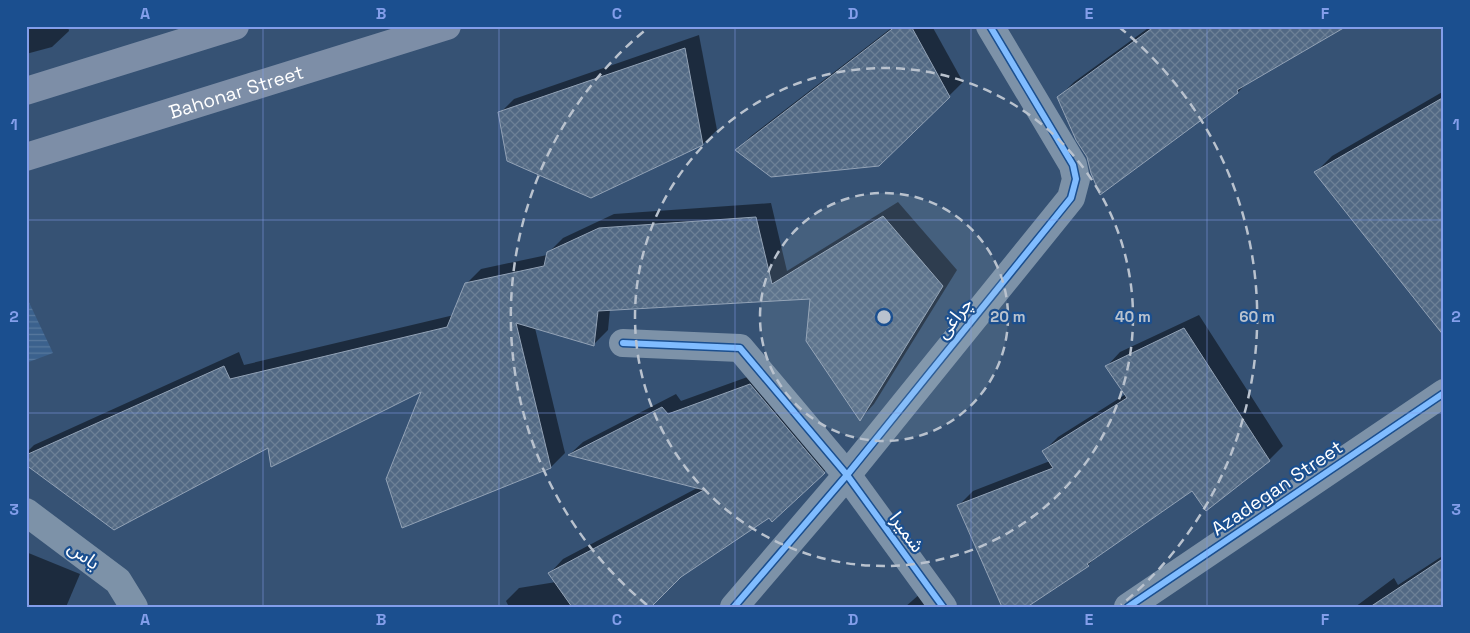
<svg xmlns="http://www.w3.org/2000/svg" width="1470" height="633" font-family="'Space Grotesk','Noto Sans Arabic',sans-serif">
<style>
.water{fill:url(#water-rules)}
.shadow{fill:#0007}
.building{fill:url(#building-cross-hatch);stroke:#92a2b6}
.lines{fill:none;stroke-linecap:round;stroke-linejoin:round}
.street{stroke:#7d92a8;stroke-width:28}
.primary{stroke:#7d8ea7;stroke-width:28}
.cycleway-casing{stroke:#1b4f8f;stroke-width:9}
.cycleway{stroke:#80bcff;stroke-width:6}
.grid{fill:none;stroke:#839eea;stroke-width:1;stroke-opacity:0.55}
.ring{fill:none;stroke:#b9c2ce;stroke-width:2.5;stroke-dasharray:9 6}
.labels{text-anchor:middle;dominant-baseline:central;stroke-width:4.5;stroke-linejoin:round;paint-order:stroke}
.street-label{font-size:19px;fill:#fff;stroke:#1b4f8f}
.centre{fill:#b9c2ce;stroke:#1b4f8f;stroke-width:2.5}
.ring-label{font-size:15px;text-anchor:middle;font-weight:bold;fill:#b9c2ce;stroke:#1b4f8f;stroke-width:4.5;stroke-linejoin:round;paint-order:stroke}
.neatline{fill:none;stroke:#839eea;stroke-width:2}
.grid-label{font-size:16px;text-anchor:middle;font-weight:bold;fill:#839eea}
</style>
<defs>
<pattern id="water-rules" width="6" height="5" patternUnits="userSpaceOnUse" patternTransform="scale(1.25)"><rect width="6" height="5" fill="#3b618d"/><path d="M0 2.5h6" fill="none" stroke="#58799e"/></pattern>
<pattern id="building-cross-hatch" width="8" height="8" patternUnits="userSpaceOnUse" patternTransform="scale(1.25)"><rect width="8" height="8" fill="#526984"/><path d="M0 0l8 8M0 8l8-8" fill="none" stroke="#6c8096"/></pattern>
</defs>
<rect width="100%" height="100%" fill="#365274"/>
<!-- water -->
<polygon class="water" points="26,296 53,353 26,363"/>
<!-- shadow -->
<g class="shadow">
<polygon points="26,26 68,26 69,31 52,47 26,54"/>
<polygon points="894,26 932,26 963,82 879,165 737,150 751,136"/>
<polygon points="1151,26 1344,26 1247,83 1238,92 1088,157 1059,97 1074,82"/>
<polygon points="699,35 717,130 703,144 500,113 514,99"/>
<polygon points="1444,91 1444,334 1316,172 1332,156"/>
<polygon points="898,202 957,270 874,404 860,419 812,297 610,309 608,330 593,345 535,328 565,453 551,467 424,390 269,446 26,463 26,453 34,445 239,352 244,365 454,315 466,284 481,269 547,255 548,253 563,238 614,214 771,203 787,271"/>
<polygon points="1199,315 1283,446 1269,460 1193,489 1096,557 1088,565 959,505 973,491 1050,461 1044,451 1058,437 1126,394 1107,366 1120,352"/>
<polygon points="764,371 838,459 824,472 769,517 680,576 649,607 509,607 506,601 519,588 556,582 550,573 563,559 699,487 570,454 583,442 676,394 681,401"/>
<polygon points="26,552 80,574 66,607 26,607"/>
<polygon points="1444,555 1444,607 1355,607 1394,578 1398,585"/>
<polygon points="929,586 946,607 905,607"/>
</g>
<!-- building -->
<g class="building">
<polygon points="896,26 911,26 950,97 879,166 771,177 735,150"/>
<polygon points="1155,26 1347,26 1237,90 1238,93 1100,195 1091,173 1087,157 1076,140 1057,97"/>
<polygon points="685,48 703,145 591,198 507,161 498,112"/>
<polygon points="1444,97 1444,336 1314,172"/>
<polygon points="883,216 943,286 860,421 806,341 810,299 598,311 594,346 516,323 551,468 402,528 386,479 421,392 271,467 268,448 114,530 26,465 26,455 224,366 230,379 447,327 465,283 544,266 547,252 599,228 756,217 772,284"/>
<polygon points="1184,328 1270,461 1206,511 1192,491 1087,564 1089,566 1027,607 1002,607 957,505 1053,468 1042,451 1127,398 1105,366"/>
<polygon points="750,384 825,473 772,522 769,518 681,577 651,607 572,607 548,573 704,490 568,455 662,407 668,414"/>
<polygon points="1444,558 1444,607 1370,607"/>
</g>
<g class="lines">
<!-- street -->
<g class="street">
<polyline points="623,343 740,348 847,475 943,607"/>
<polyline points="26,512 118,581 134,607"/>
<polyline points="734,607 847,475 1071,198 1076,179 1073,165 990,26"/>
<polyline points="1128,607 1444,393"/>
</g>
<!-- primary -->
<g class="primary">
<polyline points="26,91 235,26"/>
<path id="s1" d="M26 157 447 26"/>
</g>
<defs>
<g id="cycleway">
<polyline points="623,343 740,348 847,475 943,607"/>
<polyline points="734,607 847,475 1071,198 1076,179 1073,165 990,26"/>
<polyline points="1128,607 1444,393"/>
</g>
</defs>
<!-- cycleway casing -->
<use href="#cycleway" class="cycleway-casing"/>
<!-- cycleway -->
<use href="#cycleway" class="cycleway"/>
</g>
<!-- grid -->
<path class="grid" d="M263 26V607M499 26V607M735 26V607M971 26V607M1207 26V607M26 220H1444M26 413H1444"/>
<!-- distance rings -->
<circle cx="884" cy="317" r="124" fill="#b9c2ce" fill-opacity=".12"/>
<g class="ring">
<circle cx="884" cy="317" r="124"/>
<circle cx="884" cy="317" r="249"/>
<path d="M647 605A373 373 0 0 1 649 27M1119 27A373 373 0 0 1 1121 605"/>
</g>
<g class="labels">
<!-- street labels -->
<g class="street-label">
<text stroke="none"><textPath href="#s1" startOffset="220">Bahonar Street</textPath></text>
<text transform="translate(954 318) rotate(-51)">چراغی</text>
<text transform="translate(1277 488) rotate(-34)">Azadegan Street</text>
<text transform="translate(907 532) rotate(54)">شمیرا</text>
<text transform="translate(84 555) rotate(37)">یاس</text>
</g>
</g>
<circle cx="884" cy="317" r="8" class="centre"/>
<g class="ring-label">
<text x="1008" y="322">20 m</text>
<text x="1133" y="322">40 m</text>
<text x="1257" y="322">60 m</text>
</g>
<!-- border -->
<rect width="1470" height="633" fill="none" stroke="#1b4f8f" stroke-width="55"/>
<rect x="28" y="28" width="1414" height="578" class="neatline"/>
<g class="grid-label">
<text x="145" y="19">A</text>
<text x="381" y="19">B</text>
<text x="617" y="19">C</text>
<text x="853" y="19">D</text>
<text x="1089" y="19">E</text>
<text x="1325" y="19">F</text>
<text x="14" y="130">1</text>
<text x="1456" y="130">1</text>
<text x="14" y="322">2</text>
<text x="1456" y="322">2</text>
<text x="14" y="515">3</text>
<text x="1456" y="515">3</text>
<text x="145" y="625">A</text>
<text x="381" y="625">B</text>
<text x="617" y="625">C</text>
<text x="853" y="625">D</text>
<text x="1089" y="625">E</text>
<text x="1325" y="625">F</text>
</g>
</svg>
